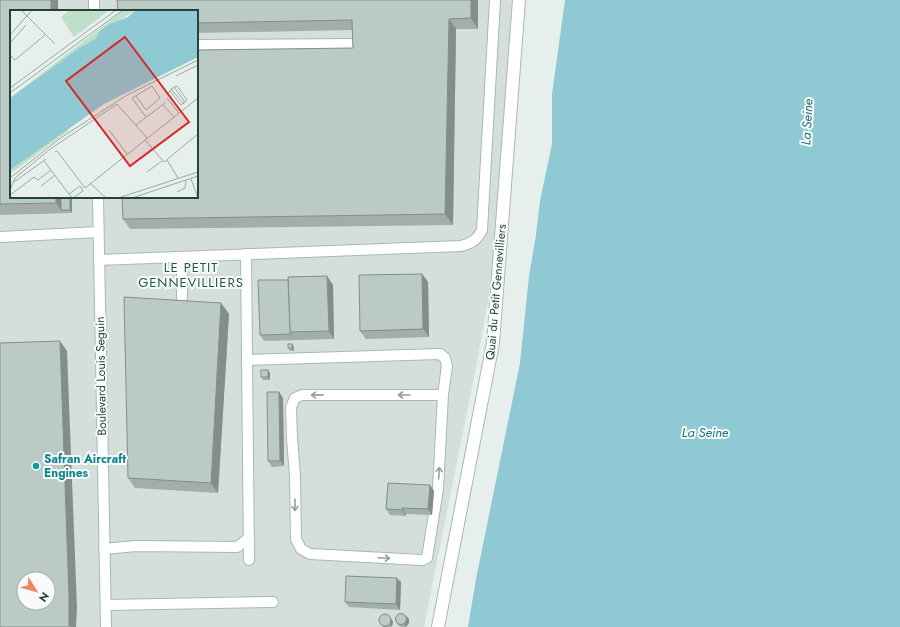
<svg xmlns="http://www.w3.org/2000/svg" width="900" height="627" font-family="Jost,sans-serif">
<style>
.built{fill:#d4dfda;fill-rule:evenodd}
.water{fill:#8ec9d4}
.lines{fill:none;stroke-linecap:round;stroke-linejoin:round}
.lane-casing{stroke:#a8b8b2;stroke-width:12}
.street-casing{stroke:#a8b8b2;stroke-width:14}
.lane{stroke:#fff;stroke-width:10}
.street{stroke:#fff;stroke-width:12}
.wall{fill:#a1aea9}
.shaded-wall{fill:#838d89}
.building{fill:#bbcac4;stroke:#838d89;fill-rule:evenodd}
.oneway{stroke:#92a09c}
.culture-dot{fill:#0f9aa8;stroke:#f7fbf9;stroke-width:1.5}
.labels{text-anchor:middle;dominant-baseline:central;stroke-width:4;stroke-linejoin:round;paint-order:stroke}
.street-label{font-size:12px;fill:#24423a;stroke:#f7fbf9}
.culture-label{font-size:12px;font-weight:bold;fill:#0d838f;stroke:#f7fbf9;text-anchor:start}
.water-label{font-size:13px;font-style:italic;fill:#1c6f80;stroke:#f7fbf9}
.neighbourhood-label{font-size:13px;letter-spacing:1px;fill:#1f5548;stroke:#f7fbf9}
.inset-road{fill:none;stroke:#98aaa4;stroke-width:1}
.view{fill:#d62828;fill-opacity:0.15;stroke:#d62828;stroke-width:2}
.inset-edge{fill:none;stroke:#24423a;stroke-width:2}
</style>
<rect width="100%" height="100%" fill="#e6efeb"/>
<!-- built -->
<path class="built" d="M0 0H512L496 256 477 362 424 627H0ZM11 11H197V197H11ZM24 579H48V603H24Z"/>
<!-- water -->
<polygon class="water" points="565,0 900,0 900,627 468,627 476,579 520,363 529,276 536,235 540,201 552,144 552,94"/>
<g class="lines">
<defs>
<g id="lane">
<polyline points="94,0 94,11"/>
<polyline points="197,45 353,44"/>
<polyline points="98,197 106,627"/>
<polyline points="0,237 98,232"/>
<polyline points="246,254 249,560"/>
<path d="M99 260 461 246C472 243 477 240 482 230L495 0"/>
<polyline points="182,297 182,257"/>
<polyline points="247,360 440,354 445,358 447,366 443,395 438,489 427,558 422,560 310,554 301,549 296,539 295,476 292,438 291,407 295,398 302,395 443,395"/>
<polyline points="104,549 136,546 237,547 249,538"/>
<polyline points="106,605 273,602"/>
</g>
<polyline id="street" points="438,627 493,343 519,0"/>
</defs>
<!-- lane casing -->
<use href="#lane" class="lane-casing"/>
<!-- street casing -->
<use href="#street" class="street-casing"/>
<!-- lane -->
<use href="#lane" class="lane"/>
<!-- street -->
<use href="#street" class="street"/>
</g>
<!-- wall -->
<g class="wall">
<polygon points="0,0 11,197 71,197 72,199 72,213 0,215"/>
<polygon points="117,0 478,0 478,29 456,29 453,225 130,229 123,219 353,48 352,30 197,33 197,11"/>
<polygon points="422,274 428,282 429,337 366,339 360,331"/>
<polygon points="327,276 333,285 334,339 264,341 260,335 288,280"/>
<polygon points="221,303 229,314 218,493 135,488 128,478"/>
<polygon points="294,347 294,351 290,351 288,348"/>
<polygon points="270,373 270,380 263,380 261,377"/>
<polygon points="279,392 283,398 284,466 272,467 268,461"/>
<polygon points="430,485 434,491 432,515 406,514 406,516 390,515 386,509"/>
<polygon points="348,576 401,581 400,610 349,607 345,602"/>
<polygon points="406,616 409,619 409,623 406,627 401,627 398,625 396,622"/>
<polygon points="391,618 393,622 391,627 383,627 378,620"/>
</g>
<!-- shaded-wall -->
<g class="shaded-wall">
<rect x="51" y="0" width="7" height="11"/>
<polygon points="471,0 478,0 478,29 471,18"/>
<polygon points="449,19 456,29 453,225 445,214"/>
<polygon points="56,197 63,197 61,210 56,203"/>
<polygon points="70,197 72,199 72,213 70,210"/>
<polygon points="422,274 428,282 429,337 423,329"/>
<polygon points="327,276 333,285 334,339 329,331"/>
<polygon points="221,303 229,314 218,493 211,483"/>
<polygon points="60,341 67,351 77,608 76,627 70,627 69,626"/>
<polygon points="292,344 294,347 294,351 292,348"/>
<polygon points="268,370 270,373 270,380 268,377"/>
<polygon points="279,392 283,398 284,466 280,461"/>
<polygon points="430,485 434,491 432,515 428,509"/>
<polygon points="402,508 406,514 406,516 402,510"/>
<polygon points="397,578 401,583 400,610 396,604"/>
<polygon points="389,615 393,622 392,627 390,624"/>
<polygon points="406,616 409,619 409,623 406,627 404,624"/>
</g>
<!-- building -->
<g class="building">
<polygon points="0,0 51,0 51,11 11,11 11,197 56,197 56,203 0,204"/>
<polygon points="117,0 471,0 471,18 449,19 445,214 123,219 122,197 197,197 197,50 353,48 352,20 197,23 197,11 118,11"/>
<rect x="61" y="197" width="9" height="13"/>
<polygon points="422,274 423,329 360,331 359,275"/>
<polygon points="327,276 329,331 290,332 288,277"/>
<polygon points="258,280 288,280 290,332 291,334 260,335"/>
<polygon points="124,297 221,303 211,483 128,478"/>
<path d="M60 341 69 597V626H68V627H0V343ZM24 579H48V603H24Z"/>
<rect x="288" y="344" width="4" height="4"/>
<rect x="261" y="370" width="7" height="7"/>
<polygon points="267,392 279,392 280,461 268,461"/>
<polygon points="388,483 430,485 428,509 402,508 402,510 386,509"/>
<polygon points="346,576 397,578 396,604 345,602"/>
<circle cx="401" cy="619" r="5.5"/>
<circle cx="385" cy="620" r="6"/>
</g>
<!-- one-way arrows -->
<defs><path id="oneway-shaft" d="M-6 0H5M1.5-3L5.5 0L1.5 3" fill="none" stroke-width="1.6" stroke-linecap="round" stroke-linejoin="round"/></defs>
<g class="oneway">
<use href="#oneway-shaft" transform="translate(317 395) rotate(179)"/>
<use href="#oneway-shaft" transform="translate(404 395) rotate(-180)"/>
<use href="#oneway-shaft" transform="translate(439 473) rotate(-86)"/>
<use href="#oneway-shaft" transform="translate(295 505) rotate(90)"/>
<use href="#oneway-shaft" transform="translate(384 558) rotate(3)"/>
</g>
<!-- markers -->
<circle class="culture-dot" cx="36" cy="466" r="4"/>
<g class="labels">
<!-- street labels -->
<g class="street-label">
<text transform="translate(496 292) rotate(-85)">Quai du Petit Gennevilliers</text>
<text transform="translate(101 376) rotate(-91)">Boulevard Louis Seguin</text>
</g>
<!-- culture labels -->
<g class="culture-label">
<text x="44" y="459">Safran Aircraft<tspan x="44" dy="14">Engines</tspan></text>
</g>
<!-- water labels -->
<g class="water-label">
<text transform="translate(807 122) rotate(-87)">La Seine</text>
<text x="705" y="432">La Seine</text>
</g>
<!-- neighbourhood labels -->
<g class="neighbourhood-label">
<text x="191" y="267">LE PETIT<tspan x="191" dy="15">GENNEVILLIERS</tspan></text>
</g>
</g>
<!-- overview -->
<g transform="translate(10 10)">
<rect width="188" height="188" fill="#e6efeb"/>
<path d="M60 0H96L97 2 64 27 51 7ZM114 0H126L89 23 85 29 69 38 0 88ZM57 119 59 120 0 164V160Z" fill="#bfe0c8"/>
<path d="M126 0H188V47L94 94 0 160V88L69 38 85 29 90 21 98 15 118 7Z" fill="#8ec9d4"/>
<path class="inset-road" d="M11 0 45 34M0 25 22 0M0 33 16 15M0 45 5 50 35 25M166 66 188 55M164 77 175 92M0 78 106 0M161 79 174 94M0 83 113 0M158 83 160 81 161 79 167 76 177 90 171 95 160 81M126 86 136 100 150 88 142 76 122 88 136 107M157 88 169 103M153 95 164 107M126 115 155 93M99 120 117 144M135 130 154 152 188 124M45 142 47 141 75 178 188 88M157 150 168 168M34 151 62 188M137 162 152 151M0 168 49 129 117 85 188 50M181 169 188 188M4 172 36 149M80 173 96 188M31 176 45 165M0 180 5 168 39 140 107 94 137 128M167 182 175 178 176 170M59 184 70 176 73 181 63 188M0 185 24 167 28 170 41 160M108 188 188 162M122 188 188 166"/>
<path class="view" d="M115 27 179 112 120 156 56 71Z"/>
<rect width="188" height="188" class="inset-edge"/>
</g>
<!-- north arrow -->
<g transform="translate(36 591) rotate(127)"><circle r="19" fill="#f7fbf9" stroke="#a3b1ad"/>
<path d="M0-3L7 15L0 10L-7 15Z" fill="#f4845f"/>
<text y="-6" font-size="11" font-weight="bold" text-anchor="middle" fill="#24423a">N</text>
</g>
</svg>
